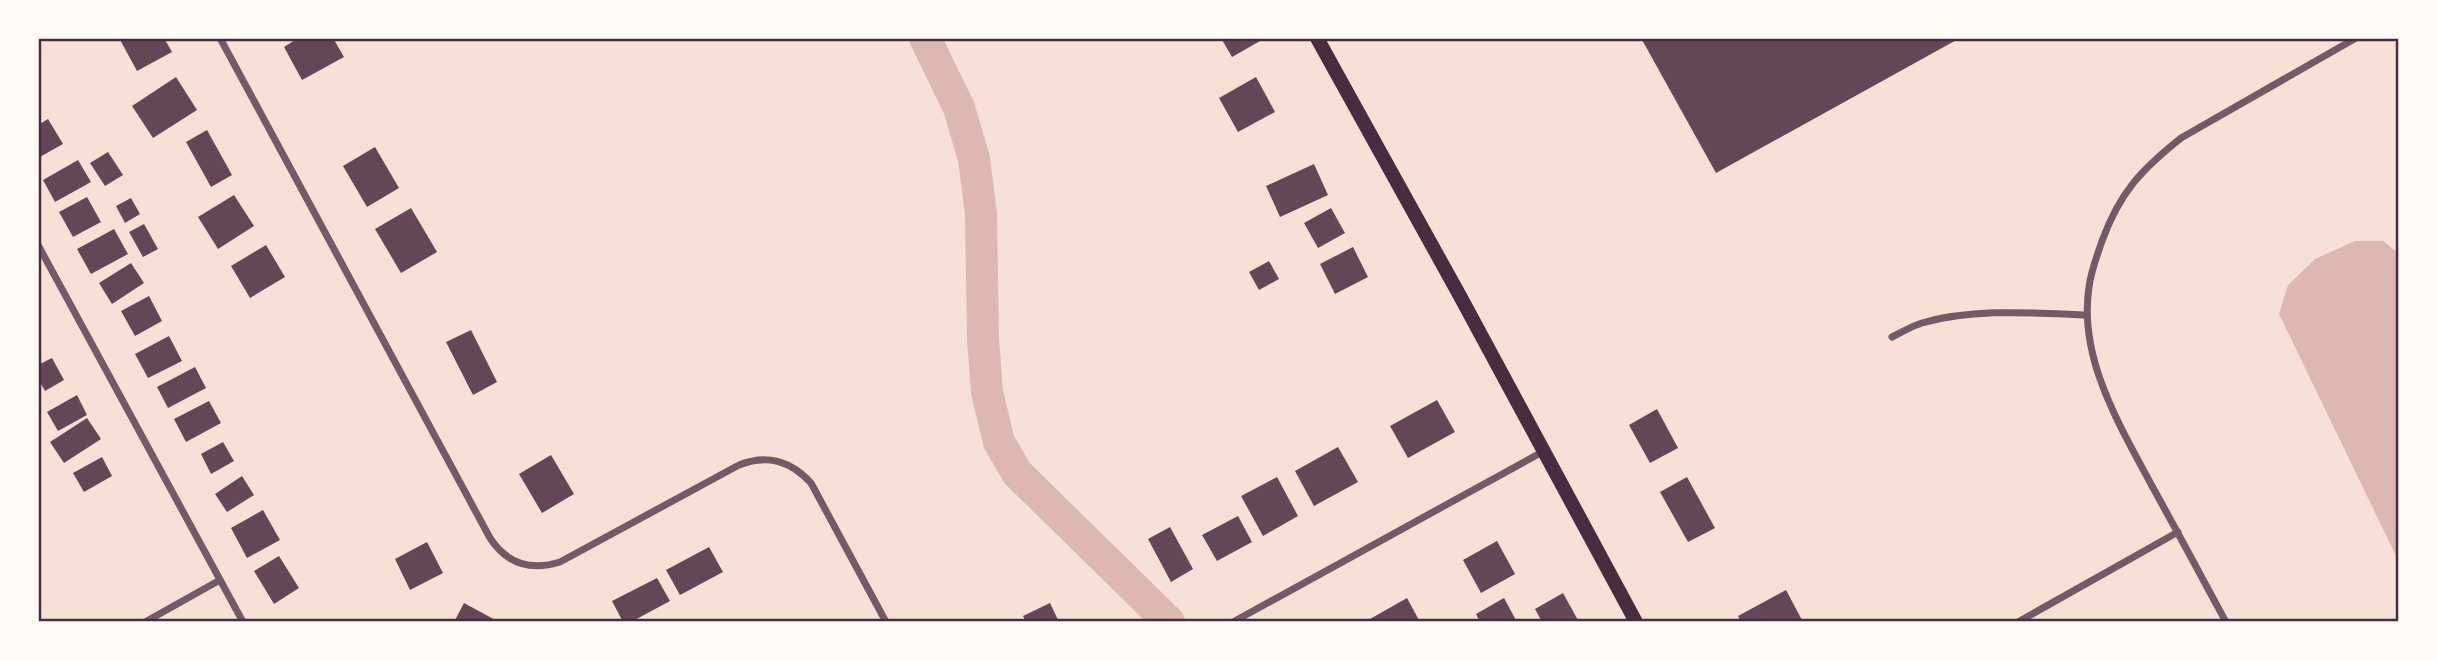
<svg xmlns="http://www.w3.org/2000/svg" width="2437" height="660" font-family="'Sofia Sans Condensed',sans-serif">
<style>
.water{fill:#dcb8b0}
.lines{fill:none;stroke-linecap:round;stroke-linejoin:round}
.river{stroke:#dcb8b0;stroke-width:32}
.building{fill:#644757}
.minor{stroke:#755966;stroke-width:7}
.primary{stroke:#4a2c40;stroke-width:14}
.neatline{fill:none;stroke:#4a2c40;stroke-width:2.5}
</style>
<rect width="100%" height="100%" fill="#f7e1d7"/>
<!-- water -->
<polygon class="water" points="2355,241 2383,241 2398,253 2398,560 2279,314 2288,285 2315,259"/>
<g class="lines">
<!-- river -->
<polyline class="river" points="925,38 959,108 974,159 981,214 983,339 987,392 999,442 1017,473 1169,622"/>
</g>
<!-- building -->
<g class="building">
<polygon points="119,38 164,38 172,52 137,71"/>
<polygon points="298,38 333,38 344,57 302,80 284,47"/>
<polygon points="1221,38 1258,38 1260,41 1232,57"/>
<polygon points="1641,38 1960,38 1716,173"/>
<polygon points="176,77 197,110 153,138 132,106"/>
<polygon points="1256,77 1275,112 1238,132 1219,98"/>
<polygon points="48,119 63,144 38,158 38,125"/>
<polygon points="207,130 232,175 211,187 186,142"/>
<polygon points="375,147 399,188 367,207 343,166"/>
<polygon points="108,152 123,175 105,186 90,163"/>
<polygon points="78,160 91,182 55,202 43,180"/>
<polygon points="1314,164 1328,195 1280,217 1266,186"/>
<polygon points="234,195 254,226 218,249 198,217"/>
<polygon points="87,197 101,222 73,237 59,212"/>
<polygon points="131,198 140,214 125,223 116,206"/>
<polygon points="411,208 437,252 401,273 375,229"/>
<polygon points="1331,208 1345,233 1318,248 1304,223"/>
<polygon points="144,224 158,249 143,257 129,232"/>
<polygon points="114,229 128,254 91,274 77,249"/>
<polygon points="266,245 285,277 250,298 231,266"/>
<polygon points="1353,247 1368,277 1335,294 1320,264"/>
<polygon points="1269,261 1279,279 1259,290 1249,272"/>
<polygon points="131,263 144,283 112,304 99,283"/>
<polygon points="149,296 162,321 135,336 121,311"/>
<polygon points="471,330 497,382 473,395 446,342"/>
<polygon points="169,336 182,361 148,378 135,354"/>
<polygon points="52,358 64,380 45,391 38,379 38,365"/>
<polygon points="195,367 206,388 168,408 157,387"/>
<polygon points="77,395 87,415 58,431 47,412"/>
<polygon points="1437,400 1455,432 1408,458 1390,426"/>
<polygon points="209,401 221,423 186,442 174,419"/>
<polygon points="1657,409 1678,448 1650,463 1629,425"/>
<polygon points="87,418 101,439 64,463 50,442"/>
<polygon points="223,442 234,461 211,474 201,454"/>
<polygon points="1338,447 1358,482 1314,506 1295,471"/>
<polygon points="551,455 574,494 542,513 519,474"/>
<polygon points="102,457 112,476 84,492 73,473"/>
<polygon points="242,476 254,495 227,512 215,494"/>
<polygon points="1277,477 1298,516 1263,536 1241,496"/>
<polygon points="1687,477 1715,528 1688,542 1660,492"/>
<polygon points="263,510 280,540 247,558 231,528"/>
<polygon points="1238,516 1252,542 1217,561 1202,535"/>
<polygon points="1170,527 1193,569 1171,582 1148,539"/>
<polygon points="1497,541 1515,574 1481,593 1463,560"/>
<polygon points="427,542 443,573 410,590 395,559"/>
<polygon points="709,547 723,572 680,595 666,570"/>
<polygon points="279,556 299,588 274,604 254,571"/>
<polygon points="657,578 670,601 631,622 623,622 612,601"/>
<polygon points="1786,590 1803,622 1741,622 1738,616"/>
<polygon points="1563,593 1579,622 1542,622 1535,609"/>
<polygon points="1407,598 1420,622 1371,622 1370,619"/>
<polygon points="1504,598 1517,622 1480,622 1476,614"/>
<polygon points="464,603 499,622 454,622"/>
<polygon points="1050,603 1059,622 1026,622 1023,616"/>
</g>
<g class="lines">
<!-- minor -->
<g class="minor">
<path d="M220 38 490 538C507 564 531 571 560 562L739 465C767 454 790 460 811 483L886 622"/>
<polyline points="38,245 243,622"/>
<path d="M1892 337C1902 332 1912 326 1922 323 1974 308 2034 313 2087 315"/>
<polyline points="145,622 220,580"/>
<polyline points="1233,622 1544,451"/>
<polyline points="2018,622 2178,532"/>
<path d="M2226 622C2201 576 2177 531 2152 486 2120 426 2078 358 2089 287 2091 271 2097 256 2102 241 2120 192 2141 170 2181 138L2356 38"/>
</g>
<!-- primary -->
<polyline class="primary" points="1317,38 1460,296 1636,622"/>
</g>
<!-- border -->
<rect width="2437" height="660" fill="none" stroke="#fffaf5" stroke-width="80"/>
<rect x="40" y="40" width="2357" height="580" class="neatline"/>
</svg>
